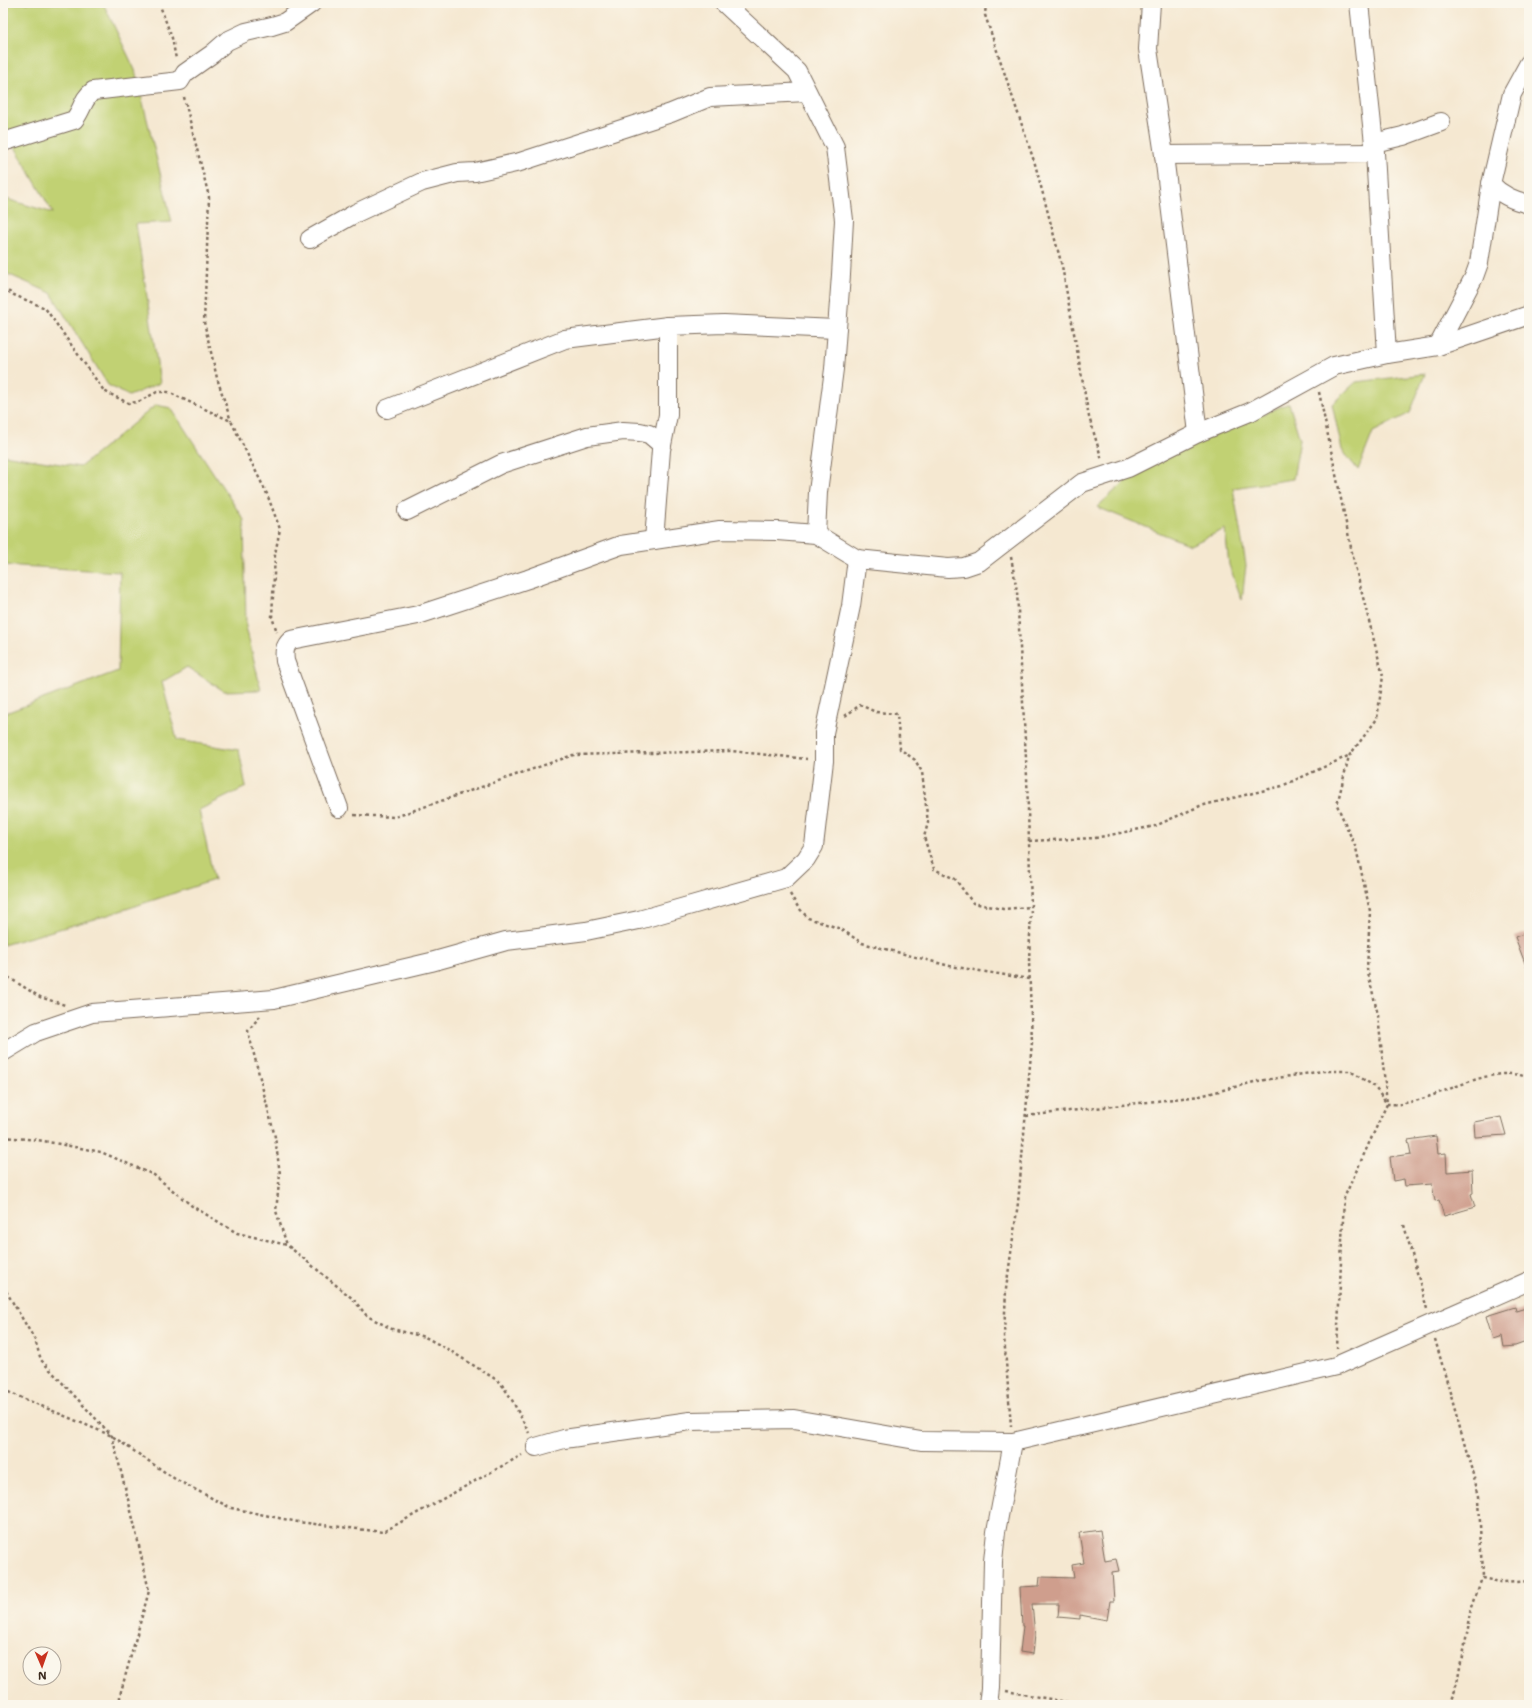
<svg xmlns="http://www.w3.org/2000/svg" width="1532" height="1708" font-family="'Shantell Sans',sans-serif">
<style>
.green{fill:#c1d173;stroke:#7e7e48}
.building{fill:#cf9e8d}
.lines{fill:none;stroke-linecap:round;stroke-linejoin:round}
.minor-casing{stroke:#7c6c5d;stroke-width:20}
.path{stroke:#7c6c5d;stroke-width:2.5;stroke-dasharray:3 3;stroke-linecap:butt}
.minor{stroke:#fff;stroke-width:18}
</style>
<rect width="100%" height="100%" fill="#fbf7ec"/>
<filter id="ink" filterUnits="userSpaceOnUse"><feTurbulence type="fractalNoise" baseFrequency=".025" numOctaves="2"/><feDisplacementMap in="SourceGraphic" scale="8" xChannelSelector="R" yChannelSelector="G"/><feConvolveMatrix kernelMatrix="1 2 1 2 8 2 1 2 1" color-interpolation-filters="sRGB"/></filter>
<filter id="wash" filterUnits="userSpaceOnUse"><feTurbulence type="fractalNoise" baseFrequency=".012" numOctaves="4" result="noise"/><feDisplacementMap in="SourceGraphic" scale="16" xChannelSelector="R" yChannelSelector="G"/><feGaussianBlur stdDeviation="0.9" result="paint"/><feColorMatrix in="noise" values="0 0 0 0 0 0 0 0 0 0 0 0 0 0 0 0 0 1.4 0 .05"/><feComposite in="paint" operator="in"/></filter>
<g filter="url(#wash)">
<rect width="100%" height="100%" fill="#f5e8d1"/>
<!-- green -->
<g class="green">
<polygon points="3,3 103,3 135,70 172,222 136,224 160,383 129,396 108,385 51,293 3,272 3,198 53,213 3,126"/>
<polygon points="1425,374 1410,413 1373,432 1358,470 1342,450 1332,404 1356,382"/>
<polygon points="1289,403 1300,440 1293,479 1233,488 1246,565 1242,600 1229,565 1225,529 1190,545 1097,507 1142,466"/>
<polygon points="156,405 171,408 244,520 246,627 261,690 224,691 187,667 162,682 177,740 239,750 246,787 199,810 214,880 108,915 3,945 3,714 118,671 120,572 3,565 3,455 80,467"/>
</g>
<g id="blocks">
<!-- building -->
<g class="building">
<polygon points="1529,932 1529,970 1528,971 1515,937"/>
<polygon points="1501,1117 1506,1135 1475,1137 1474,1122"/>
<polygon points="1436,1136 1438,1154 1446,1153 1447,1172 1472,1170 1473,1193 1471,1194 1475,1207 1444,1216 1439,1200 1435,1201 1432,1184 1405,1186 1404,1179 1393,1181 1390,1157 1411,1154 1408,1140"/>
<polygon points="1515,1307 1516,1311 1529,1307 1529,1341 1515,1346 1504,1347 1502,1336 1493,1339 1486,1316"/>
<polygon points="1100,1530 1105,1561 1116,1559 1119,1571 1112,1572 1114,1601 1110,1601 1107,1620 1080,1615 1080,1619 1058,1617 1059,1604 1032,1604 1035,1635 1033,1654 1020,1652 1023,1626 1022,1626 1020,1587 1039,1586 1040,1577 1074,1578 1072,1565 1084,1563 1079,1533"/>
</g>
</g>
</g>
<g filter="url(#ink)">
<use href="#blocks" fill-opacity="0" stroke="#7c6c5d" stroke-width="1"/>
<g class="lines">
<defs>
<g id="minor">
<polyline points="724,3 797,71 835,147 844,220 841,275 834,369 818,492 816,534"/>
<polyline points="1151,3 1148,49 1164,155 1198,433"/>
<polyline points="1359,3 1375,153 1387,354"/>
<path d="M3 142 74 120C82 111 83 98 93 91L180 81 185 73 212 54 227 41 246 32 272 26 285 22 312 3"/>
<polyline points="1374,143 1403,136 1441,122"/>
<polyline points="1164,155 1375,153"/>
<path d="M1491 184C1501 195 1515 201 1529 204"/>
<polyline points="310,239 356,213 422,182 457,173 475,172 520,162 671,113 710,97 807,92"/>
<polyline points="1438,346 1474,277 1479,263 1491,184 1512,94 1529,63"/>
<polyline points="387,409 565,339 668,326"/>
<polyline points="407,511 501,464 587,436 623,431 640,432 649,434 662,445"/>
<polyline points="654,540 661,450 668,415 668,326 724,324 836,329"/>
<path d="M339 808 285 661C284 652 284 646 291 640L418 615 528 579 621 545 720 530 777 531 816 534 857 559"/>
<polyline points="3,1052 36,1032 92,1013 274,999 431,962 506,941 586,931 639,920 786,878 806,859 814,846 824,761 824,733 851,606 857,559 948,568 964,567 979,562 1082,483 1128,468 1198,433 1250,412 1334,366 1387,354 1438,346 1529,315"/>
<polyline points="536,1447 564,1439 690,1421 794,1419 921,1441 1013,1442"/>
<polyline points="988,1705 990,1688 993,1561 996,1532 1013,1442 1336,1366 1529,1281"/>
</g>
</defs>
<!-- minor casing -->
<use href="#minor" class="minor-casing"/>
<!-- path -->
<g class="path">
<polyline points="159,3 172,38 176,59"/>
<polyline points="986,3 985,15 1035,164 1062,266 1089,417 1102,460"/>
<polyline points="184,97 209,197 204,322 217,378 231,421"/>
<polyline points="3,288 14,295 45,308 104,391 128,403 138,402 157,392 168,392 231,421 267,494 280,529 275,554 272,617 277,632"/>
<polyline points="1319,392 1354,562 1383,676 1377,719 1349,756 1337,805 1356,848 1370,911 1367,969 1378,1015 1387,1104 1344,1198 1337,1348"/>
<polyline points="1011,557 1017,591 1027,777 1031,907 1029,962 1032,1042 1018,1203 1006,1289 1004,1336 1011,1426"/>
<polyline points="845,716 860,705 876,712 897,714 900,749 915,760 922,772 928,823 924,837 934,869 955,879 973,903 1003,909 1031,907"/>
<polyline points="354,815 395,817 573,755 731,751 807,759"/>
<polyline points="1029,841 1095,838 1155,826 1200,806 1282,786 1348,756"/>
<polyline points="790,894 798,907 808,918 841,929 862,943 950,966 1029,979"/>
<polyline points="3,974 40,997 65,1005"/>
<polyline points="260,1016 248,1031 275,1137 280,1174 276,1211 287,1245"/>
<path d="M1026 1116 1200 1096 1258 1081 1323 1071H1350L1374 1086 1387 1104C1393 1104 1400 1105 1405 1103 1443 1097 1492 1062 1529 1078"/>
<polyline points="3,1137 38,1140 101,1152 154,1175 192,1206 237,1233 287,1245 353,1299 367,1316 392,1329 425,1337 449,1350 500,1382 511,1398 529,1433"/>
<polyline points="1404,1225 1427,1309"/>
<polyline points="3,1286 35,1340 41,1360 112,1436 133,1519 149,1591 120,1695 120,1705"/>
<polyline points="1435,1339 1479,1496 1482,1578"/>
<polyline points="3,1389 6,1391 112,1436 175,1479 231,1508 298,1522 383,1532 522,1455"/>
<polyline points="1006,1691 1083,1705"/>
<polyline points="1448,1705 1457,1685 1470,1612 1482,1578 1505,1583 1529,1581"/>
</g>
<!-- minor -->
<use href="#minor" class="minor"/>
</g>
</g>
<!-- margin -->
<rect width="1532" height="1708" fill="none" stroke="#fbf7ec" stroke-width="16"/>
<!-- north arrow -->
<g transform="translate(42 1666) rotate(178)"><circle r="19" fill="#fbf7ec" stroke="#aea59a"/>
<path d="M0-3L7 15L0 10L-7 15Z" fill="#c8321e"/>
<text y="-6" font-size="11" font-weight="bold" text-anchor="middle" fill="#3b2a1e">N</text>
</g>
</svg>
